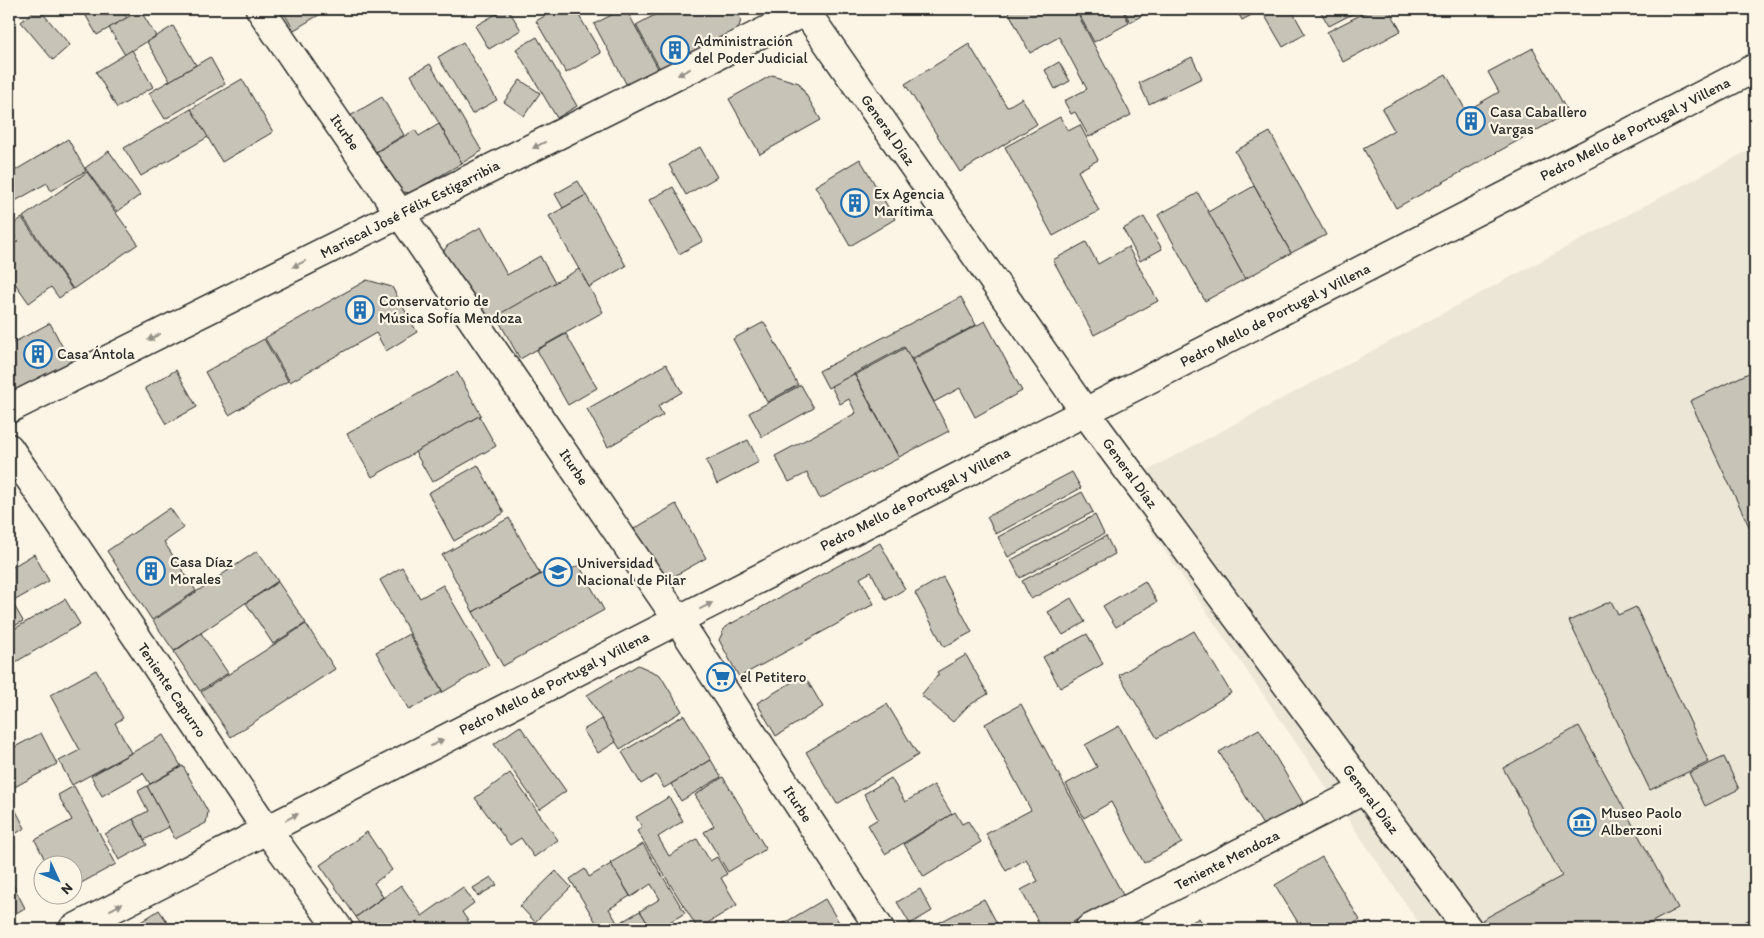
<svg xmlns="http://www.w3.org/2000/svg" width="1764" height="938" font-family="Itim,sans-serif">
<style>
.built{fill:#ece6d7}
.building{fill:#c8c3b7;stroke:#2b2b2b}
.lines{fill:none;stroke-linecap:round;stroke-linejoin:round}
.minor-casing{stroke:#2b2b2b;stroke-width:31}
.secondary-casing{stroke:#2b2b2b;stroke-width:31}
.minor{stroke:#fcf5e5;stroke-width:28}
.secondary{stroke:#fcf5e5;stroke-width:28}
.oneway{fill:#949088}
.labels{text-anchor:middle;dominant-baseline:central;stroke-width:4.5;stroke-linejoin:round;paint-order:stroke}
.poi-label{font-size:15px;fill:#2b2b2b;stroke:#fcf5e5;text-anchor:start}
.street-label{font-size:15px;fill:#2b2b2b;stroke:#fcf5e5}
</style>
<rect width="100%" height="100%" fill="#fcf5e5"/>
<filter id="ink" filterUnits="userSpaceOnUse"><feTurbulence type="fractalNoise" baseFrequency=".02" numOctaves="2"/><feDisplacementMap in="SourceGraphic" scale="10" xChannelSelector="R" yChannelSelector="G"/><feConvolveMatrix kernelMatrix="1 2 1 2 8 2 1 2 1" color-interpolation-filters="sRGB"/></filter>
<g filter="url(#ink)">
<!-- built -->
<polygon class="built" points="1755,147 1755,929 1423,929 1120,485"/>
<!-- building -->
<g class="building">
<polygon points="36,9 39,9 70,45 53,60 21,22"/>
<polygon points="82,9 121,9 127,18 97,35"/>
<polygon points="284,9 320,9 322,13 294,30 282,10"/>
<polygon points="505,9 508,9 521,30 489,49 475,26"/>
<polygon points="557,9 575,9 601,53 566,73 536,21"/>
<polygon points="623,9 626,9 660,72 629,89 594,24"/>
<polygon points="666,9 735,9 741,20 738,30 661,71 636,25"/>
<polygon points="1007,9 1075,9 1131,115 1089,137 1075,112 1071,114 1064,101 1087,89 1059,37 1030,53"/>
<polygon points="1076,9 1122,9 1129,23 1094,42"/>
<polygon points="1123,9 1154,9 1130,22"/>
<polygon points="1236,9 1260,9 1261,10 1242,20"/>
<polygon points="1261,9 1291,9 1305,34 1283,47"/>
<polygon points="1319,9 1362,9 1329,26"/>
<polygon points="1372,9 1389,9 1401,31 1343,62 1327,32"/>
<polygon points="140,10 156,36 125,55 109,28"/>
<polygon points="173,26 196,65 170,81 147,42"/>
<polygon points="537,37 577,106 557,118 516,49"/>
<polygon points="463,42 497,100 472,114 438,57"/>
<polygon points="969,44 1007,107 1022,98 1037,124 960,172 905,84"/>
<polygon points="1533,48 1568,113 1396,208 1363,148 1394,130 1382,109 1446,74 1466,111 1499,92 1488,72"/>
<polygon points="132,50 153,87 117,108 96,72"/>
<polygon points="210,57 225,84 165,119 149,93"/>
<polygon points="1192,57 1202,78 1149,104 1139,83"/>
<polygon points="1059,62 1070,81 1055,89 1045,70"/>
<polygon points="430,64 482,151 462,163 411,75"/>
<polygon points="772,75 799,83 821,120 760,154 729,99"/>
<polygon points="242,79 273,132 222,162 191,109"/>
<polygon points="520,80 540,93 524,116 504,102"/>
<polygon points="382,97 404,135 372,154 350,116"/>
<polygon points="191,109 208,137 141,176 124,148"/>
<polygon points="1060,117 1068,131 1080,125 1098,160 1078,171 1099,211 1053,236 1005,147"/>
<polygon points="439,124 462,163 411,193 394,191 373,154 415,130 419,136"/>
<polygon points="1270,132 1326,235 1291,253 1235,151"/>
<polygon points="68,139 86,171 51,191 47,183 10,204 9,202 9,174"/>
<polygon points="700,147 717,177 686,195 669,165"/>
<polygon points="109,151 140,195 117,212 85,168"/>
<polygon points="860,159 895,219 850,246 815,186"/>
<polygon points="87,172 138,244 73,289 23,217"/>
<polygon points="578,181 586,195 563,208 555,194"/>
<polygon points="1254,186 1291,253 1245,279 1208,212"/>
<polygon points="673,187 703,241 679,254 649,200"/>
<polygon points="1198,193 1245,279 1205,301 1158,215"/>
<polygon points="586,195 626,266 589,287 549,216"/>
<polygon points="1144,217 1162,249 1140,261 1123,229"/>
<polygon points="22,218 72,289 59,298 51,287 29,303 9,275 9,247 18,241 9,227"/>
<polygon points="481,227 507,275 540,256 555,283 482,326 441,255 447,246"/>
<polygon points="1086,242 1098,264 1128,247 1158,301 1094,335 1053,260"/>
<polygon points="579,269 603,312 520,359 496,316"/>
<polygon points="367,280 392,287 417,332 386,351 376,333 290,382 265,338"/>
<polygon points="961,297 976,325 911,359 904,347 828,388 819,371"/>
<polygon points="985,321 1022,391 975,417 960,388 934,402 912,360"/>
<polygon points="764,322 798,385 767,402 733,339"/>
<polygon points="50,323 71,363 9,397 9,345"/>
<polygon points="566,334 597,388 568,405 537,350"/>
<polygon points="264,339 288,381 229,415 205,372"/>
<polygon points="905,348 949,431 899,457 855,375"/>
<polygon points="666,364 682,392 658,406 663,415 608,447 587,409"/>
<polygon points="176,370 197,407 166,424 145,388"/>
<polygon points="1755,370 1755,539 1690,401"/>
<polygon points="457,372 481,415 372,477 347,434"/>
<polygon points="854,374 899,458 820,499 807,473 789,482 775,456 856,413 849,399 840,404 831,386"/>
<polygon points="801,385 814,408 762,437 749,413"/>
<polygon points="479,416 496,446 432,482 415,452"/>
<polygon points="748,440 759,462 717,484 706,461"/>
<polygon points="478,465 504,513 454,541 428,493"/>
<polygon points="1072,472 1081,488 996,534 987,517"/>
<polygon points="1082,492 1093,512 1008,557 998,537"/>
<polygon points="676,504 706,558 662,583 632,530"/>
<polygon points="170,508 184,528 164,542 196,591 152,620 107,551"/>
<polygon points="1095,515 1104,534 1020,578 1011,560"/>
<polygon points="509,518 540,574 473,612 442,555"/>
<polygon points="1106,536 1115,554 1031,599 1022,581"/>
<polygon points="880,543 905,589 886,600 871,572 860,578 874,604 739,677 719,640 725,627"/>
<polygon points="257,551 278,581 174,651 153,621"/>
<polygon points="34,554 49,581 12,602 23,621 9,629 9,569"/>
<polygon points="565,561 570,570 579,565 604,610 503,666 473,612"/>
<polygon points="402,567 420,598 443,585 489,665 443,692 380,580"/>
<polygon points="943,577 972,632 944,647 915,593"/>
<polygon points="1145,581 1157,602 1116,627 1103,606"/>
<polygon points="278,582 306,623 273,644 246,603"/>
<polygon points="1071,598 1085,622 1063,635 1048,612"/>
<polygon points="65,599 80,624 9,666 9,632"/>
<polygon points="1611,601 1618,615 1636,607 1709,762 1650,790 1569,621"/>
<polygon points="306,624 335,669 231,737 201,692"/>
<polygon points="1194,631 1231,693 1157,738 1119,675"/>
<polygon points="201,633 228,673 200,691 174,652"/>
<polygon points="409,634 442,692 409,710 376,652"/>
<polygon points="1087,634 1103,664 1060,688 1043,657"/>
<polygon points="966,655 988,694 968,706 953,722 921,695 938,675 939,676 937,672"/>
<polygon points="638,665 660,675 682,711 620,749 587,695"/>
<polygon points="96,670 123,718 115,723 131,753 72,785 59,761 80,750 50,695"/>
<polygon points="804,675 823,707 776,736 757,703"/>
<polygon points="887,704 918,755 837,804 806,752"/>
<polygon points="1021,704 1123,895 1060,929 1042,929 1021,890 1038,881 1026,859 1006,871 986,834 1031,810 985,724"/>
<polygon points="684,715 711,760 664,788 656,775 641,784 622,752"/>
<polygon points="602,719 616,742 598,753 583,730"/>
<polygon points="520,726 566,791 540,809 494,744"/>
<polygon points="1119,726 1182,843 1144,863 1111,802 1084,818 1066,784 1097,767 1085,745"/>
<polygon points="1579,726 1678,908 1639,929 1487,929 1482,920 1562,876 1503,768"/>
<polygon points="1259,729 1303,803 1264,827 1219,752"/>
<polygon points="41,733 57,764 9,790 9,750"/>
<polygon points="163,735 181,766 150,784 143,773 102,796 91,776"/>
<polygon points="1724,757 1739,789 1705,806 1689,773"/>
<polygon points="711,760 721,777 681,801 671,784"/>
<polygon points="183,766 208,812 206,823 175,839 147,786"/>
<polygon points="510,773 558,840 534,857 521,838 510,845 475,798"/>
<polygon points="723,777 766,849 728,872 704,832 714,826 695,795"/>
<polygon points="891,778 905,802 934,785 952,814 885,854 868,825 878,819 864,794"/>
<polygon points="74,786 116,864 72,888 72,866 48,866 35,840 72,820 58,795"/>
<polygon points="147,786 169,827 144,840 133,819 148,811 138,791"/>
<polygon points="669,797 683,821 658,837 669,856 697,839 710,861 717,857 727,874 721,878 737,905 698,929 637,831 642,827 636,817"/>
<polygon points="9,798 25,828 10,837 15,847 9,850"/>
<polygon points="955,812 962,824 968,821 981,842 924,877 904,844"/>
<polygon points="133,819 147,845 119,860 105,834"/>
<polygon points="367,832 392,870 374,883 383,897 356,917 320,865"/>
<polygon points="643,844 685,913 658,929 651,929 640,911 660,899 651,884 631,897 610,863"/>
<polygon points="1322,857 1360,920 1345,929 1302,929 1275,885"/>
<polygon points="611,864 630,896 609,909 618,924 640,911 651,929 600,929 570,879 585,869 589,877"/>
<polygon points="556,871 571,887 535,922 520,906"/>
<polygon points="9,877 25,908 9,917"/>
<polygon points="491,877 497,885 478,896 473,888"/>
<polygon points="401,885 422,916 463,887 474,903 462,912 470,924 463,929 364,929 356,917"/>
<polygon points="920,889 932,911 910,924 897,902"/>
<polygon points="825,899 843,929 774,929"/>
<polygon points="984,899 1000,929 927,929"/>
<polygon points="159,910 172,929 130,929"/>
<polygon points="1755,917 1755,929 1729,929"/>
<polygon points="1199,918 1206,929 1180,929"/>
</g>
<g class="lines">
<defs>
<g id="minor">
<polyline points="260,9 678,620 880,929"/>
<polyline points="804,9 1085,412 1468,929"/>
<polyline points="9,448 267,830 339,929"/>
<polyline points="73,929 1085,412 1755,68"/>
<polyline points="1089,929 1364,790"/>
</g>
<polyline id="secondary" points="9,409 810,9"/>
</defs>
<!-- minor casing -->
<use href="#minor" class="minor-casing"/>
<!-- secondary casing -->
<use href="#secondary" class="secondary-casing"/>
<!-- minor -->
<use href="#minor" class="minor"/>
<!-- secondary -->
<use href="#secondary" class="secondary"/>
</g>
<!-- one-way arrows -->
<defs><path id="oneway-solid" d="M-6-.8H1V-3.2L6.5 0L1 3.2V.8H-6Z" transform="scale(1.25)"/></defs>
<g class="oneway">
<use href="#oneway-solid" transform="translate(684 72) rotate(153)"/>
<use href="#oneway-solid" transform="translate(539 145) rotate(153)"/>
<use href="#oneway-solid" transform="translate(299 264) rotate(154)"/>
<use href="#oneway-solid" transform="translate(154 337) rotate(154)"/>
<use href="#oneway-solid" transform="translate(706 606) rotate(-27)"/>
<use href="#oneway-solid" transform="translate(437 743) rotate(-27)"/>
<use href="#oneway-solid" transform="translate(292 817) rotate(-27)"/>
<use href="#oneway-solid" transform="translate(116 907) rotate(-27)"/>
</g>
</g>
<!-- icons -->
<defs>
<symbol id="building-ring" viewBox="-11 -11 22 22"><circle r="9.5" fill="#fcf5e5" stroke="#1f6fb2" stroke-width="1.5"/><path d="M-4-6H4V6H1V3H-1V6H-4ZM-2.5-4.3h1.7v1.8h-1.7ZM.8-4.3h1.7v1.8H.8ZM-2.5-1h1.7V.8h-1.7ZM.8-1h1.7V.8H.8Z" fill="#1f6fb2"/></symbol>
<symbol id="university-ring" viewBox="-11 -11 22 22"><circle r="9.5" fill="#fcf5e5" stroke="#1f6fb2" stroke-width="1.5"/><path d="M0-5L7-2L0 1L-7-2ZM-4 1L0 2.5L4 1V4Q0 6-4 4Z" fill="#1f6fb2"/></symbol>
<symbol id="supermarket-ring" viewBox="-11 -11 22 22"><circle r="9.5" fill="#fcf5e5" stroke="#1f6fb2" stroke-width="1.5"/><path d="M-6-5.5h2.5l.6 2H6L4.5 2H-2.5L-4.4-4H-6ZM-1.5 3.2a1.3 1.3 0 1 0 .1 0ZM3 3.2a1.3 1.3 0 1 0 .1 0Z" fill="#1f6fb2"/></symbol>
<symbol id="museum-ring" viewBox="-11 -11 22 22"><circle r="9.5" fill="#fcf5e5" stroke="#1f6fb2" stroke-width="1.5"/><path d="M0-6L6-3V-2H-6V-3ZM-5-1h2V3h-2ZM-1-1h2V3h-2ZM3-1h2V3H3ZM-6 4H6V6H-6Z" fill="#1f6fb2"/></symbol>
</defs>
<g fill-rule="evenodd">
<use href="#building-ring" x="659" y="34" width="32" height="32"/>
<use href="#building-ring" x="1455" y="105" width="32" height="32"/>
<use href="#building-ring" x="839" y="187" width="32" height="32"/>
<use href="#building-ring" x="344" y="294" width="32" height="32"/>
<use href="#building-ring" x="22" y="338" width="32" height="32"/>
<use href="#building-ring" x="135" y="555" width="32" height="32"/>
<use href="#university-ring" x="542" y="556" width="32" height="32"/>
<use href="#supermarket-ring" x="705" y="661" width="32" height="32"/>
<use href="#museum-ring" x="1566" y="806" width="32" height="32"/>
</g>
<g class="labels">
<!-- poi labels -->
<g class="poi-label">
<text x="694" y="41">Administración<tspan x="694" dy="17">del Poder Judicial</tspan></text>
<text x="1490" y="112">Casa Caballero<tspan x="1490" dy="17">Vargas</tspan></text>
<text x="874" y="194">Ex Agencia<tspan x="874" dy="17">Marítima</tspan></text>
<text x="379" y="301">Conservatorio de<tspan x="379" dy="17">Música Sofía Mendoza</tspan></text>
<text x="57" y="354">Casa Ántola</text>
<text x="170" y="562">Casa Díaz<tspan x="170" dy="17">Morales</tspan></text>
<text x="577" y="563">Universidad<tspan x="577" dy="17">Nacional de Pilar</tspan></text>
<text x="740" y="677">el Petitero</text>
<text x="1601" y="813">Museo Paolo<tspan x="1601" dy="17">Alberzoni</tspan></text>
</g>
<!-- street labels -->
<g class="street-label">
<text transform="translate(1635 129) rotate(-27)">Pedro Mello de Portugal y Villena</text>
<text transform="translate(888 130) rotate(55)">General Díaz</text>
<text transform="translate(345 132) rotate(55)">Iturbe</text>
<text transform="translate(410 209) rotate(-27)">Mariscal José Félix Estigarribia</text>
<text transform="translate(1275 315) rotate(-27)">Pedro Mello de Portugal y Villena</text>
<text transform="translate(574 467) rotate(56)">Iturbe</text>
<text transform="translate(1130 473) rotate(54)">General Díaz</text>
<text transform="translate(915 499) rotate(-27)">Pedro Mello de Portugal y Villena</text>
<text transform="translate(554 683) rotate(-27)">Pedro Mello de Portugal y Villena</text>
<text transform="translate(172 690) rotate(56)">Teniente Capurro</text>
<text transform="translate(1371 799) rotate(53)">General Díaz</text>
<text transform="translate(798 804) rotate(57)">Iturbe</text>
<text transform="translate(1227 860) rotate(-27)">Teniente Mendoza</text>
</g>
</g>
<!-- margin -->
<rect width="1764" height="938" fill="none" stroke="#fcf5e5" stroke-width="30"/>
<rect x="15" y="15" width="1734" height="908" fill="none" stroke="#2b2b2b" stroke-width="2" filter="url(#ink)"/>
<!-- north arrow -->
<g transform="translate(58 880) rotate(134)"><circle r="24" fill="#fcf5e5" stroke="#a8a49b"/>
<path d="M0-4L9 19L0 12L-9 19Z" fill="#1f6fb2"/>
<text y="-8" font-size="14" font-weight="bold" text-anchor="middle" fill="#2b2b2b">N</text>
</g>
</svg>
